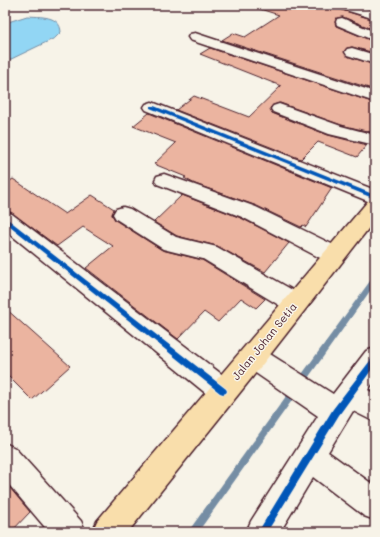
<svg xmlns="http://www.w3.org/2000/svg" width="380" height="537" font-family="Mali,sans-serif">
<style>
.water{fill:#92d6f4;stroke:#758da4}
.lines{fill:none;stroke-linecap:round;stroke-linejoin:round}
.stream{fill:#758da4;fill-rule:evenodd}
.building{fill:#ebb4a0;stroke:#4a1f2b}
.minor-casing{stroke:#4a1f2b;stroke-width:3}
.major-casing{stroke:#4a1f2b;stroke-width:3}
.minor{fill:#f7f3e8;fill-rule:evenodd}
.major{fill:#f9deab;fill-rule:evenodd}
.cycleway-casing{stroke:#f7f3e8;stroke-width:2}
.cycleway{fill:#0057b8;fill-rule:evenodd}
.labels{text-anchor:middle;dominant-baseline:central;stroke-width:3;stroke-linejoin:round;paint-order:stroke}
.street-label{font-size:11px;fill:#4a1f2b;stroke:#f7f3e8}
</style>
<rect width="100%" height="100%" fill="#f7f3e8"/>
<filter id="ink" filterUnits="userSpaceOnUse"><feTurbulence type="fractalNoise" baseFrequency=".025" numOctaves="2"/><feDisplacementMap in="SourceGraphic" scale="8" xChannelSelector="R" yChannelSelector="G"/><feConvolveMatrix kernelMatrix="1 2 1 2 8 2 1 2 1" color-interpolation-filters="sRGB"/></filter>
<g filter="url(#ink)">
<!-- water -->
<path class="water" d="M27 16C40 17 60 15 61 32L55 38 5 62V23Z"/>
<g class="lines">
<!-- stream -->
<g class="stream">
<polygon points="373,277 375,277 375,284 303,385 300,386 297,385 296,383 297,381"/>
<polygon points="295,387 298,388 299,390 298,392 198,532 189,532 190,529 292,388"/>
</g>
</g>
<!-- building -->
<g class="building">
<polygon points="260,5 336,5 339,9 375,20 375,30 343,17 337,18 335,22 336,26 375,42 375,53 352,47 347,48 344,51 347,56 375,65 375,90 222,40 233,33 245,37 279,15 260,9"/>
<polygon points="210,48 375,103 375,133 341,125 280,103 273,105 270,108 272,113 328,135 367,145 357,157 318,142 301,159 176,110 194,96 249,117 281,86 200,54"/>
<polygon points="149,113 332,188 306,227 303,225 301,227 257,206 195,184 184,178 186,177 154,164 176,143 133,126"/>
<polygon points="13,179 65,214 92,195 114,209 112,215 115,220 162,250 202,260 265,299 256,308 241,298 218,322 204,312 178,339 86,268 113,246 83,227 57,246 5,208 5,184"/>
<polygon points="182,195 241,218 289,243 265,272 217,246 177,236 154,222"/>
<polygon points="5,308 70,366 32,400 5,373"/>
<polygon points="5,482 30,512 11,532 5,532"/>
</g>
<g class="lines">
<defs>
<g id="minor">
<polygon points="337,5 356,5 375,11 375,19 339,8"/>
<polygon points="342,18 375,32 375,41 337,25 336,22 337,19"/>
<polygon points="195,33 375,92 375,102 190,40 188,37 190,34"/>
<polygon points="352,48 375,55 375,64 347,55 345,52 347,49"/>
<polygon points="152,102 375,190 375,204 146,110 144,107 146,104"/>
<polygon points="279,104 341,126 375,135 375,145 329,134 273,112 271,109 273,106"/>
<polygon points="164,174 256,207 342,249 345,255 342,261 334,263 326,261 242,217 157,184 155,180 157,176"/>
<polygon points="123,207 130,209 176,237 217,247 303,296 307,303 303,310 295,313 287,310 203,259 163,249 116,219 113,214 116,209"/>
<polygon points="5,212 12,214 232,382 236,391 232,400 223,403 214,400 5,230"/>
<polygon points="253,346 262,349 333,394 366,351 375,348 375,380 368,390 375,394 375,422 353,411 328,452 375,486 375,520 364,516 313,477 280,532 246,532 251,521 318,416 244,365 240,357 244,349"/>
<polygon points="5,443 15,448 81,521 86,532 49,532 5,480"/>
</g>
<polygon id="major" points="375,199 375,220 262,365 128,532 92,532 97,521 368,201"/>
</defs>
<!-- minor casing -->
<use href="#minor" class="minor-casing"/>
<!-- major casing -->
<use href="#major" class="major-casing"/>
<!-- minor -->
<use href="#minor" class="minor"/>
<!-- major -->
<use href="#major" class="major"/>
<defs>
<g id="cycleway">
<polygon points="150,106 154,106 375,195 375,199 150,108"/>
<polygon points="5,217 226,389 227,391 226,393 223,394 220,393 5,222"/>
<polygon points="375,356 375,365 339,415 267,532 258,532 333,409 373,357"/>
</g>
</defs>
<!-- cycleway casing -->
<use href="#cycleway" class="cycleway-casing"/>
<!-- cycleway -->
<use href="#cycleway" class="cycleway"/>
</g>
</g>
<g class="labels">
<!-- street labels -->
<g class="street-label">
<text transform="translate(264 341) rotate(-51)">Jalan Johan Setia</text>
</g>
</g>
<!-- margin -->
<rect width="380" height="537" fill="none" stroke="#f7f3e8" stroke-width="20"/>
<rect x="10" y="10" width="360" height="517" fill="none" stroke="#4a1f2b" stroke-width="1.5" filter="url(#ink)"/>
</svg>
